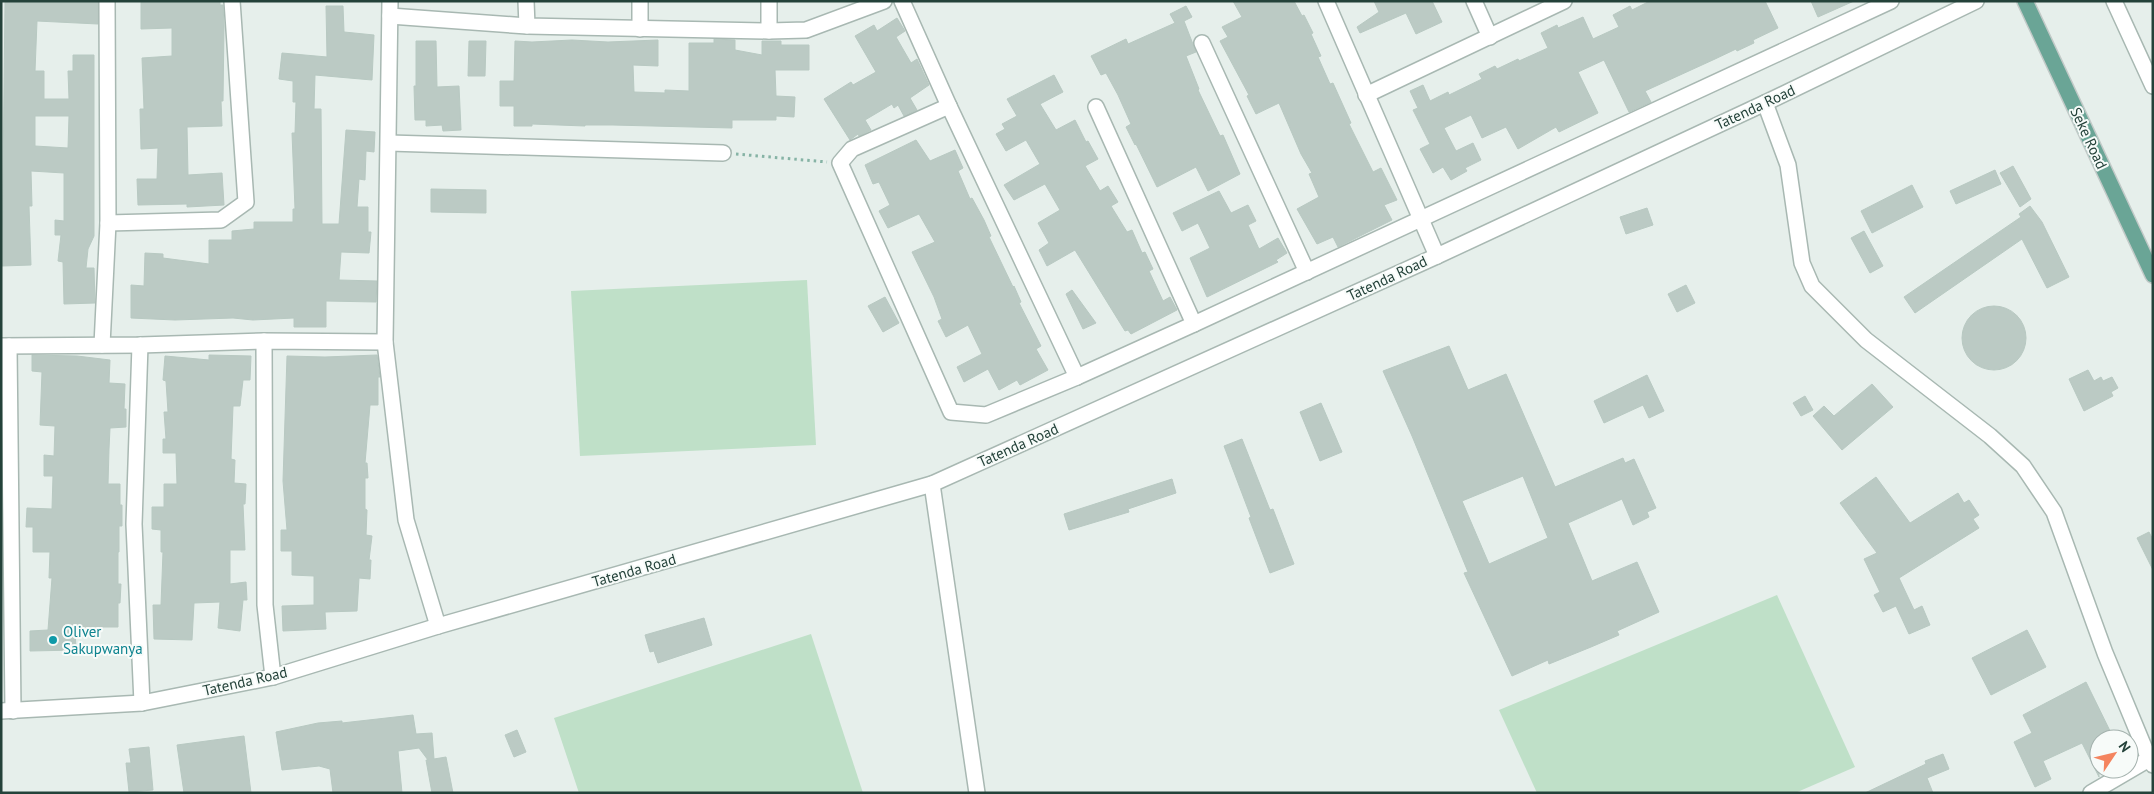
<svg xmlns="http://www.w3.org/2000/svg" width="2154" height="794" font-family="'PT Sans',sans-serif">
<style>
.pitch{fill:#bfe0c8}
.building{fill:#bbcac4;stroke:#b8c9c2;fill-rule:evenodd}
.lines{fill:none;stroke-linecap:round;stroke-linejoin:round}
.minor-casing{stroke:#a8b8b2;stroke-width:18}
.major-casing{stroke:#c2cac8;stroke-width:18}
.path{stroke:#86b3a5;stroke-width:3;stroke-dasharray:2.5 4;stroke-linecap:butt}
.minor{stroke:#fff;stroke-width:15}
.major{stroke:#6aa596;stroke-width:15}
.culture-dot{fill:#0f9aa8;stroke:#f7fbf9;stroke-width:2}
.labels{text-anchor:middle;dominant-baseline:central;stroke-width:4;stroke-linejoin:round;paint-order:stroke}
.street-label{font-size:15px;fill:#24423a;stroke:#f7fbf9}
.culture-label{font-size:15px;fill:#0d838f;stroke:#f7fbf9;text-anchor:start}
</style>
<rect width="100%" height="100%" fill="#e6efeb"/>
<!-- pitch -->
<g class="pitch">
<polygon points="807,280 816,445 580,456 571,291"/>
<polygon points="1777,595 1855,767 1795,793 1537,793 1499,710"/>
<polygon points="811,634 863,793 579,793 554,718"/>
</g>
<!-- building -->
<g class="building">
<path d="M5 1H98V24L37 21 35 71H44V99H69L68 71H73V55H94V236L88 249 86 268H94L95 303 64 304 63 262 58 261 61 235H55V220L64 221V173L31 171 32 206H29L31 265 2 266ZM35 116H69L68 148 35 146Z"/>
<polygon points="141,1 220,1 220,5 223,5 224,26 223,101 221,101 222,126 187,127 188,175 222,173 224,205 187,207 187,204 138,205 137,179 157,179 158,148 141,149 140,109 144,109 142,58 172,56 172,28 141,29"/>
<polygon points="1233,1 1294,1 1302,16 1304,15 1313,33 1311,34 1321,56 1318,57 1330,84 1333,83 1351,123 1349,124 1373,172 1381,168 1397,200 1384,205 1392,220 1338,247 1333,237 1317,244 1297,209 1319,197 1309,174 1312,173 1301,154 1279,103 1256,114 1247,96 1249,95 1220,41 1228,37 1222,27 1242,17"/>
<polygon points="1374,1 1432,1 1442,22 1416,34 1406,13 1360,33 1357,27 1379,12"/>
<polygon points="1650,1 1765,1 1778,28 1753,40 1754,43 1737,51 1736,49 1715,59 1645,91 1651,102 1629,112 1604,60 1578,72 1598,113 1559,132 1556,127 1518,149 1506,127 1482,138 1471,115 1444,128 1456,151 1473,143 1481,160 1465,168 1467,171 1451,180 1443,167 1433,173 1420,149 1430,144 1413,110 1418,108 1410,91 1423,85 1430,101 1448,92 1449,95 1482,79 1479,74 1495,66 1497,69 1518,59 1519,61 1548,48 1541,33 1557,25 1558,28 1583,17 1593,39 1619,27 1613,15 1630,6 1632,10"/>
<polygon points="1811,1 1854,1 1818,17"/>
<polygon points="326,6 343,6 344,32 374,35 372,80 315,75 314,109 321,109 322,224 339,224 346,130 375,132 374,152 366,151 365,180 359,179 357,207 368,207 368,232 371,232 369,253 341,252 339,280 377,281 376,302 326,301 326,327 294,327 294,318 253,320 233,318 175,320 131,318 131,285 144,286 145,253 163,254 163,258 209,264 209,240 232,240 232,231 254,229 254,222 293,222 293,209 295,209 292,133 295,133 296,102 293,102 293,81 279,79 282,53 327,57"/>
<polygon points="1186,6 1192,17 1184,21 1196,52 1186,56 1199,89 1198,90 1220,136 1223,135 1240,174 1208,191 1196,167 1157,187 1136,144 1135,145 1126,127 1131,124 1118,95 1106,73 1101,75 1091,56 1126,39 1128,44 1175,23 1170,14"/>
<polygon points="897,18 905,31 896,37 911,63 917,59 929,85 910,98 917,110 904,116 898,105 894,108 892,104 865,120 871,130 859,136 858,134 850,140 824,99 851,82 853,85 876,72 855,36 874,25 877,31"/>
<polygon points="714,39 735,40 735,50 762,55 762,41 781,41 781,45 809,45 809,70 775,70 776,96 795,97 794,117 776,116 776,120 732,120 732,128 613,125 585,125 585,126 532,124 532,126 514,126 514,106 500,106 500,81 514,81 515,41 532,42 572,40 608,42 658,40 658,66 633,65 634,92 665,93 665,90 689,91 689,43 714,43"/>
<polygon points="416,41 436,41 437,87 459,86 461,130 443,131 442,125 426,126 426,120 415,120 414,86 416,86"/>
<polygon points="469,41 486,41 485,76 468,76"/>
<polygon points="1054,75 1063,92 1040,104 1056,130 1075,120 1086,142 1088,141 1098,159 1085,166 1100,191 1108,186 1118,202 1111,206 1127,232 1132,230 1142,253 1145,252 1153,269 1149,271 1163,301 1170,297 1177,310 1131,334 1128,330 1125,331 1075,250 1047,266 1039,250 1049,243 1038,223 1060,210 1045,184 1014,200 1004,185 1040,164 1026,140 1006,151 996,134 1005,129 1002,124 1017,116 1007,99"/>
<polygon points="916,140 930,161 955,150 963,168 958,171 970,199 972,198 984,220 991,236 989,237 1013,287 1014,286 1021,302 1019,303 1041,346 1036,349 1048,370 1020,385 1017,380 999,390 988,369 964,382 957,367 982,354 968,325 946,337 938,321 942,319 934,297 912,252 935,242 919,214 888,228 879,211 890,205 879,182 873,184 865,165"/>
<polygon points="2013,166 2031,199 2020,207 2000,173"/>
<polygon points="1995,170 2001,184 1956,204 1950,191"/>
<polygon points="1912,185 1923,207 1872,233 1861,211"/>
<polygon points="431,189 486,190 486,213 431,212"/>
<polygon points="1219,191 1231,213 1248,205 1256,221 1248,225 1259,249 1278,238 1287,253 1276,260 1278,262 1207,297 1190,258 1210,248 1198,223 1182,231 1173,213"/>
<polygon points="2030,206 2042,222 2069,277 2047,288 2022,239 1915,313 1904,297 2021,217 2019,214"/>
<polygon points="1647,208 1653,225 1626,234 1620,217"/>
<polygon points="1864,231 1883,266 1870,273 1851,238"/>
<polygon points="1686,285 1695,303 1677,312 1668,294"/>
<polygon points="1072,290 1096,323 1083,329 1066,294"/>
<polygon points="885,297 899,323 883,332 868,306"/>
<circle cx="1994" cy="338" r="32"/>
<path d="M1449 346 1468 390 1506 374 1555 487 1623 458 1625 463 1634 459 1656 508 1647 512 1649 517 1633 525 1622 499 1568 523 1592 581 1637 562 1659 612 1617 631 1619 635 1591 647 1549 664 1548 660 1512 676 1464 573 1468 572 1412 436 1383 371ZM1523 476 1548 538 1489 564 1462 501Z"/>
<polygon points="32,355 77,356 110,360 109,383 125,384 124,409 126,409 126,427 110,428 109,449 108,484 120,484 120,505 122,505 122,526 119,526 119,552 118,552 118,584 121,584 120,603 118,603 118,627 75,627 76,650 30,651 30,631 48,630 52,578 49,578 50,552 33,552 33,527 26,527 27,508 52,509 53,476 44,476 44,455 54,456 55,426 40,425 42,372 32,371"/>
<polygon points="209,355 251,356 250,380 243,380 240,406 233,406 231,459 235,460 234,483 246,484 245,504 243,504 245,550 230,550 230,584 246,582 247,600 243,600 240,631 218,628 220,602 194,603 192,640 154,639 153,605 161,605 163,552 161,552 161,530 152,529 152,507 164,507 164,484 177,484 176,453 163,453 163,439 166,439 164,412 168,412 166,381 163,380 165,356 209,360"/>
<polygon points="377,355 380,377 378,377 378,405 370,405 365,463 367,463 368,478 365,478 365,509 367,510 366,535 372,536 369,560 371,560 370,579 359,578 357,611 325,612 326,629 283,631 282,606 314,605 314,576 292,575 292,551 281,551 281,530 287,530 283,481 287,356 325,357"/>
<polygon points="2088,370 2094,381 2101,377 2103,381 2112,377 2118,388 2111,392 2113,396 2084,411 2069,379"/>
<polygon points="1647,375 1664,411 1649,418 1643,405 1604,423 1594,401"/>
<polygon points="1872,384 1893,407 1842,450 1813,416 1824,406 1834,416"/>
<polygon points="1805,396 1813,410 1801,416 1793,403"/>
<polygon points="1321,403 1342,452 1320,461 1300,412"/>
<polygon points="1242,439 1270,510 1273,509 1294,564 1270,573 1249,518 1251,517 1224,446"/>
<polygon points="1876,477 1910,523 1958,493 1964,503 1969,500 1979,515 1973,519 1979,528 1899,578 1914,610 1922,606 1930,625 1909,634 1896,606 1883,612 1874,595 1880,592 1864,559 1877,553 1840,503"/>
<polygon points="1172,479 1176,493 1128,509 1129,512 1069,530 1064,514"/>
<polygon points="2149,532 2153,540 2153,570 2137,538"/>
<polygon points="704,618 712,645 658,663 654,651 650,652 645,635"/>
<polygon points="2027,630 2046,667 1991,695 1972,658"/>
<polygon points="2086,682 2114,739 2099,739 2099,777 2082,743 2043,761 2051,779 2035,787 2014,742 2032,733 2023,715"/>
<polygon points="413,715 416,734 432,733 434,759 446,757 453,793 432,793 426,760 428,760 419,748 398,751 402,793 333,793 330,769 319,766 282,770 276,732 318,723 342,721 342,723"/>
<polygon points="517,730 526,752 514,757 505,735"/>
<polygon points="244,736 251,793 184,793 177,745"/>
<polygon points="149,747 153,790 129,792 126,763 131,763 129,749"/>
<polygon points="1943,754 1949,769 1927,778 1933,793 1865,793 1926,764 1925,761"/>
</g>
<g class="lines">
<defs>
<g id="minor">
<polyline points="390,1 385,342 406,520 438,626"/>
<polyline points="526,1 527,26"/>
<polyline points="640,1 640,29"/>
<polyline points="902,1 949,106 1077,377"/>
<polyline points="1326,1 1437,256"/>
<polyline points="1474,1 1490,37"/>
<polyline points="2114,1 2153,86"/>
<polyline points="390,16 527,26 769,31 806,30 884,1"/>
<polyline points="769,31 769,1"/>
<polyline points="1202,43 1307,272"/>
<polyline points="1366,95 1564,1"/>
<polyline points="1765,103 1788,165 1802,263 1812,286 1866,340 1990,436 2023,466 2054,512 2105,653 2149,759"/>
<polyline points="949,106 852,149 840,163 951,412 986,415 1077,377 1194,324 1891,1"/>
<polyline points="1096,107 1194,324"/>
<polyline points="389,143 723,153"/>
<polyline points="108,223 221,220 246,202 232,1"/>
<polyline points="264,341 265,605 273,677"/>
<polyline points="102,345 108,223 107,1"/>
<polyline points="140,345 134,524 142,703"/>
<polyline points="1,346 140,345 264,341 385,342"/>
<polyline points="9,346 13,711"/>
<polyline points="932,484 977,793"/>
<polyline points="1,711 142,703 273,677 438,626 932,484 1437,256 1765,103 1976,1"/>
<polyline points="2091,793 2149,759 2153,765"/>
</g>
<polyline id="major" points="2025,1 2153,275"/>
</defs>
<!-- minor casing -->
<use href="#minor" class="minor-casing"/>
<!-- major casing -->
<use href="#major" class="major-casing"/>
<!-- path -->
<polyline class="path" points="736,154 827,162"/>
<!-- minor -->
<use href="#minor" class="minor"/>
<!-- major -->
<use href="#major" class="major"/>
</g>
<!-- markers -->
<circle class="culture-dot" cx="53" cy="640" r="5"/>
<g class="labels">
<!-- street labels -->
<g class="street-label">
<text transform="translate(1755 107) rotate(-25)">Tatenda Road</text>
<text transform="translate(2089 138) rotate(65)">Seke Road</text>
<text transform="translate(1387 278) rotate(-25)">Tatenda Road</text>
<text transform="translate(1018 445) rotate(-24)">Tatenda Road</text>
<text transform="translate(634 570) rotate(-16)">Tatenda Road</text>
<text transform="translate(245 681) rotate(-13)">Tatenda Road</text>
</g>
<!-- culture labels -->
<g class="culture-label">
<text x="63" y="631">Oliver<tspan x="63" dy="17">Sakupwanya</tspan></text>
</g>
</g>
<!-- border -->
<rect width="2154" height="794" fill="none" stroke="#24423a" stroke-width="5"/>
<!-- north arrow -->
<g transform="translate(2114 754) rotate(55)"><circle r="24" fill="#f7fbf9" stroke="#a3b1ad"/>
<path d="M0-4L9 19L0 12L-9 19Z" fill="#f4845f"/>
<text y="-8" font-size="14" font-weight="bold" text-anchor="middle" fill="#24423a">N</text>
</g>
</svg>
